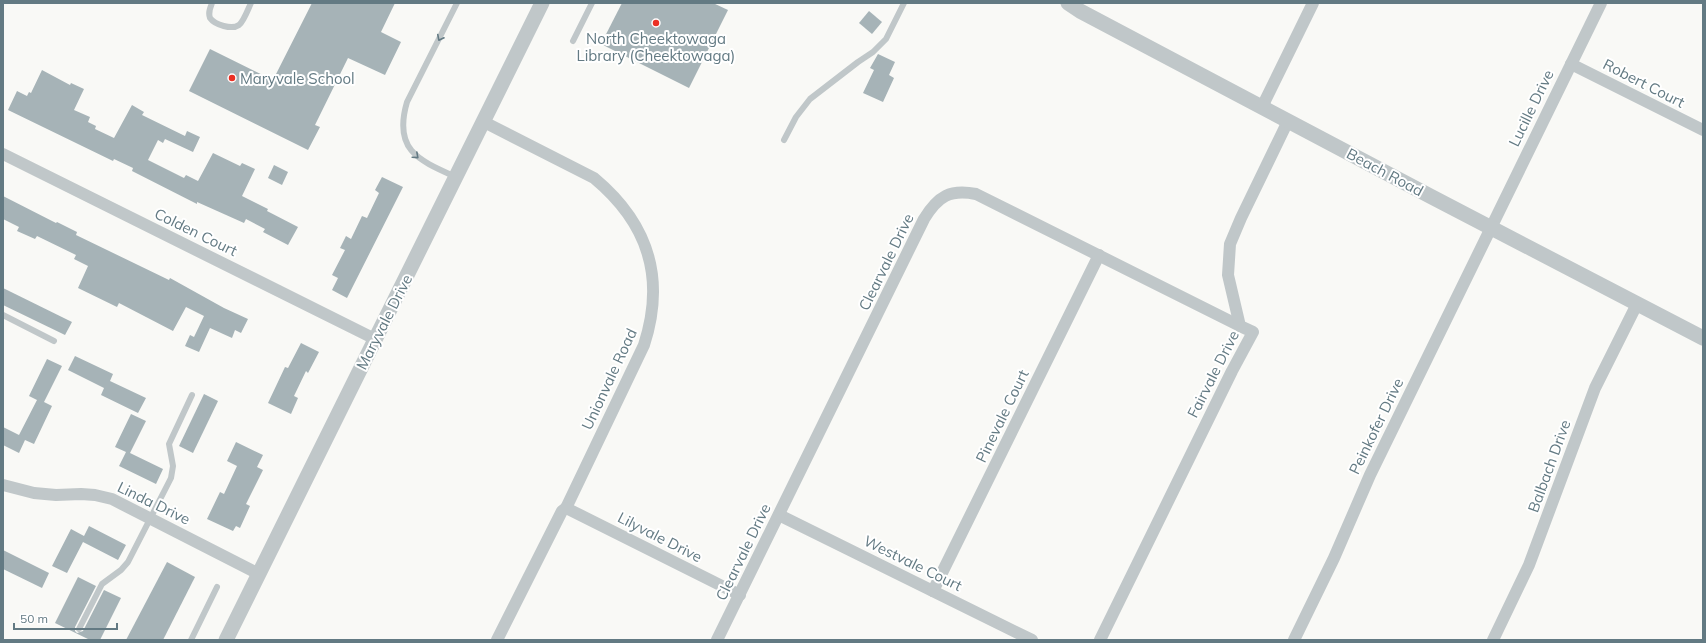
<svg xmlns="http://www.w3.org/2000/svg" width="1706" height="643" font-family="Mulish,sans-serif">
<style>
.building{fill:#a6b3b7}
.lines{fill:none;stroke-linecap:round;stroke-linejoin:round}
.service{stroke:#c0c7c9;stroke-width:6}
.minor{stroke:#c0c7c9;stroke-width:12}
.tertiary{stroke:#c0c7c9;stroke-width:15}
.oneway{stroke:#637a83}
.poi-dot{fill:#eb3024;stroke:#fff;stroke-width:1.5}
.labels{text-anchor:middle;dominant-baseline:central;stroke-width:4;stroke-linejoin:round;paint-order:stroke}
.poi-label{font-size:15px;fill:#637a83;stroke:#fff}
.street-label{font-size:15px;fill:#637a83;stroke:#fff}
</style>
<rect width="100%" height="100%" fill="#f9f9f6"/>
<!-- building -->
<g class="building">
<polygon points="312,3 395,3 381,32 401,42 385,75 348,58 315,125 320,127 308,150 189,91 210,49 273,80"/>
<polygon points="622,3 713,3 728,10 689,88 601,44"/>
<polygon points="869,11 882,22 872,34 859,23"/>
<polygon points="878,54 895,62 889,75 894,78 883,102 863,93 874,70 870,68"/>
<polygon points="42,70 70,85 71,83 84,89 74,110 90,117 88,122 96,126 95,129 114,138 132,105 144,112 142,115 185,136 187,131 200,137 193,152 165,139 163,143 158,140 148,160 184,178 186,175 198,181 213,153 240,166 242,163 255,169 242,196 268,209 267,211 298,227 288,245 263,232 265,229 246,219 244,223 197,202 197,204 132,171 133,168 114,159 113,161 8,110 17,91 27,96 29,92 31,93"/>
<polygon points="274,165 288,172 282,185 268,178"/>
<polygon points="382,177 403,187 347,298 332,290 338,278 332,275 345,250 340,248 346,236 351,239 362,216 367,218 379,193 375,190"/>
<polygon points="3,196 56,223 57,222 77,232 76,235 169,280 170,278 224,308 248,319 241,333 235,330 232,338 210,328 199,352 185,346 190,335 194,337 204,316 186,307 173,331 119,303 117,307 78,288 88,266 74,259 76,255 37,236 35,239 17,231 19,227 3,219"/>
<polygon points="3,288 72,322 65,335 3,305"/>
<polygon points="301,343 319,352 308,373 306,371 294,396 298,398 291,414 268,403 285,367 288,368"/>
<polygon points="75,356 113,374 110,381 146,398 138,413 101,395 104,388 68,370"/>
<polygon points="47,359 62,366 44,402 52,406 34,444 25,440 19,453 3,445 3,427 19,435 37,400 29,396"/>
<polygon points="204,394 218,401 193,453 179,446"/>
<polygon points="131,414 146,421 130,453 163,469 156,484 119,466 126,452 115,447"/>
<polygon points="236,442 263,455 257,467 263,470 246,504 250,506 240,528 236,526 233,531 207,519 220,492 224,494 237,466 227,461"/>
<polygon points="89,526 126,545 118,560 83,542 67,573 52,566 71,529 84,536"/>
<polygon points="3,550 49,573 42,588 3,569"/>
<polygon points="167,562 195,577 163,640 126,640"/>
<polygon points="78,577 96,586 75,627 75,631 77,633 83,631 104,590 121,598 100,640 90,640 55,623"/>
</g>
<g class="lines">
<!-- service -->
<g class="service">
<path d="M212 3C210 8 208 13 210 18 215 25 232 30 239 25 244 21 248 9 251 3"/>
<polyline points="573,41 592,3"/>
<polyline points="784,140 796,117 810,99 858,62 873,52 886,39 904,3"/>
<path d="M456 177C418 160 393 150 407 102L457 3"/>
<polyline points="3,315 54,341"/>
<polyline points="79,629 102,584 121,570 128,562 171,478 173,466 169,444 192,395"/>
<polyline points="191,640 217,587"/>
</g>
<!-- minor -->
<g class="minor">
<polyline points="1571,64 1703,130"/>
<polyline points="1262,107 1313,3"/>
<path d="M484 122 594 178C648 223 666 277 644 345L566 508 562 511 497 640"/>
<polyline points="3,154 375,339"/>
<polyline points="3,485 34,493 56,495 81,494 95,495 112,499 259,574"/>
<polyline points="566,508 740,595"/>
<polyline points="779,515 1032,640"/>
<polyline points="933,591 1099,255"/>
<path d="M717 640 924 219C938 196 950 189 976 194L1240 326"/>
<polyline points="1100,640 1232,371 1253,332 1240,326 1228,275 1230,244 1241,218 1288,121"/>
<polyline points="1294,640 1334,558 1370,475 1601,3"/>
<polyline points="1493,640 1529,565 1595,388 1637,304"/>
</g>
<!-- tertiary -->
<g class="tertiary">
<polyline points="1068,3 1080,11 1430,196 1703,338"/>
<polyline points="226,640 542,3"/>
</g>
</g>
<!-- one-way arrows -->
<defs><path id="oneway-chevron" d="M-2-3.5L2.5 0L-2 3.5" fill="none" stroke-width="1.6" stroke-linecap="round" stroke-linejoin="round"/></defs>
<g class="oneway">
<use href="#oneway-chevron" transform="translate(440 38) rotate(117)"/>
<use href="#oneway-chevron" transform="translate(416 156) rotate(42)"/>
</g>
<!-- markers -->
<g class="poi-dot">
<circle cx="656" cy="23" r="4"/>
<circle cx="232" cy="78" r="4"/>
</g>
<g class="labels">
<!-- poi labels -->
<g class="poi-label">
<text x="656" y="38">North Cheektowaga<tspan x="656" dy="17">Library (Cheektowaga)</tspan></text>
<text x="240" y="78" text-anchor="start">Maryvale School</text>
</g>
<!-- street labels -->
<g class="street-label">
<text transform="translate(1644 83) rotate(27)">Robert Court</text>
<text transform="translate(1531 108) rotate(-64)">Lucille Drive</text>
<text transform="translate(1385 172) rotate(28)">Beach Road</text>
<text transform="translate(196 232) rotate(26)">Colden Court</text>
<text transform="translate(886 262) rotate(-64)">Clearvale Drive</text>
<text transform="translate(384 322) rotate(-63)">Maryvale Drive</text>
<text transform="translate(1213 374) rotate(-63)">Fairvale Drive</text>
<text transform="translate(609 379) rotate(-65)">Unionvale Road</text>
<text transform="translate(1002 416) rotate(-64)">Pinevale Court</text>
<text transform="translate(1376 426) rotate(-64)">Peinkofer Drive</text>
<text transform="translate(1549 466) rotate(-70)">Balbach Drive</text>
<text transform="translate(154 503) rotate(26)">Linda Drive</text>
<text transform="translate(660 537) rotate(27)">Lilyvale Drive</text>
<text transform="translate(743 552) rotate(-64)">Clearvale Drive</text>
<text transform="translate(913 563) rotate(26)">Westvale Court</text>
</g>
</g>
<!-- border -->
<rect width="1706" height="643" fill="none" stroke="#637a83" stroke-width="8"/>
<!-- scale -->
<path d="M14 623v6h103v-6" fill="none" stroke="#637a83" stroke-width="2"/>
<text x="20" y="623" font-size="12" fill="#637a83" stroke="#ffffff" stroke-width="3" paint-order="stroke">50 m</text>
</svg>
